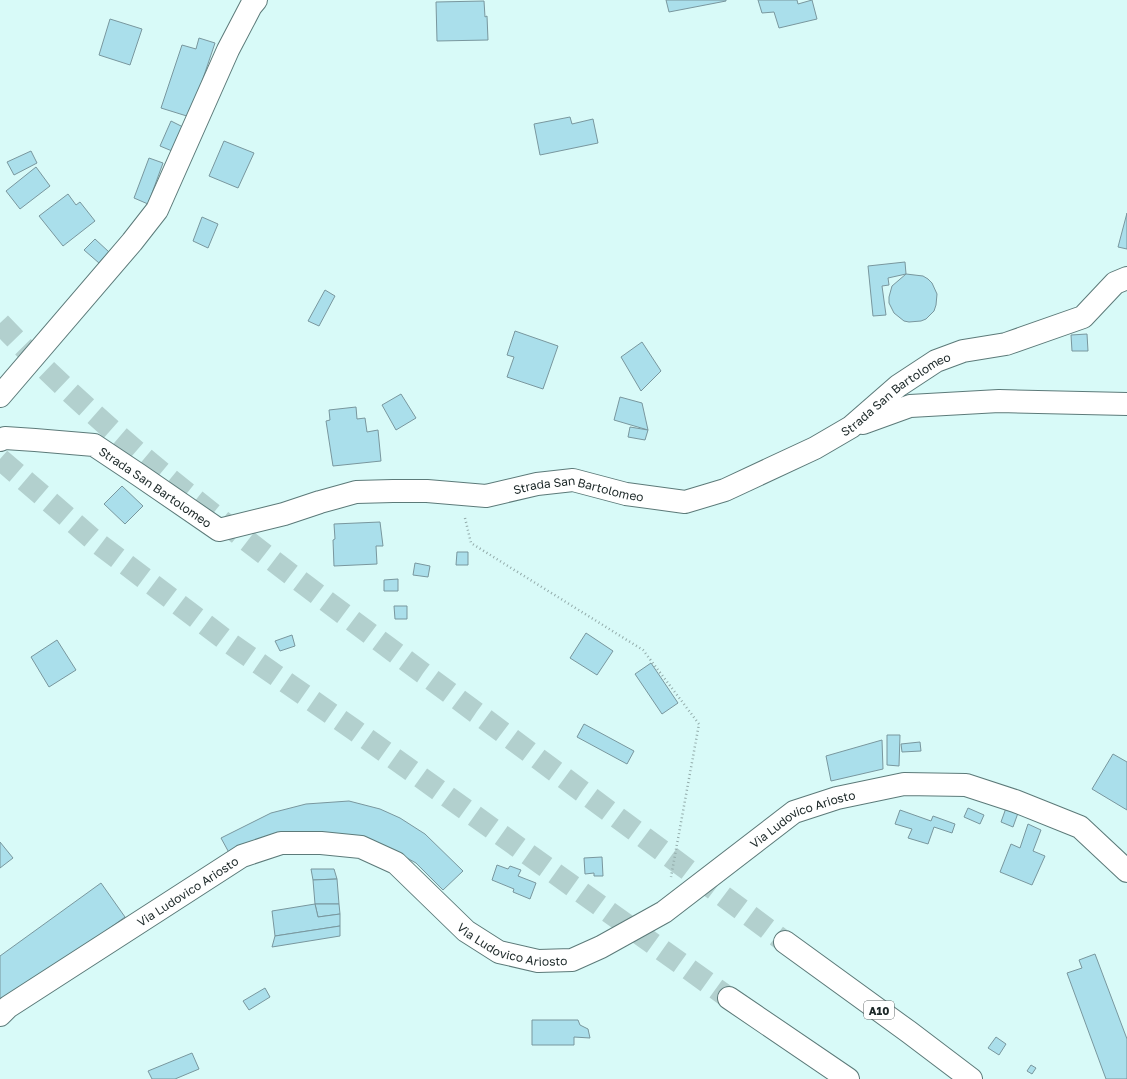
<svg xmlns="http://www.w3.org/2000/svg" width="1127" height="1079" font-family="'Golos Text',sans-serif">
<style>
.building{fill:#aadfeb;stroke:#79979e}
.lines{fill:none;stroke-linecap:round;stroke-linejoin:round}
.highway-tunnel{stroke:#b2d0ce;stroke-width:22;stroke-dasharray:22 11;stroke-linecap:butt}
.street-casing{stroke:#5c7a79;stroke-width:24}
.highway-casing{stroke:#5c7a79;stroke-width:24}
.path{stroke:#92abaa;stroke-width:2.5;stroke-dasharray:1 3;stroke-linecap:butt}
.street{stroke:#fff;stroke-width:22}
.highway{stroke:#fff;stroke-width:22}
.labels{text-anchor:middle;dominant-baseline:central;stroke-width:3;stroke-linejoin:round;paint-order:stroke}
.shield{fill:#fff;stroke:#606868;stroke-width:1}
.shield-label{font-size:11px;font-weight:bold;fill:#1c2828}
.street-label{font-size:12px;fill:#1c2828;stroke:#fff}
</style>
<rect width="100%" height="100%" fill="#d8faf8"/>
<!-- building -->
<g class="building">
<polygon points="666,0 726,0 726,1 669,12"/>
<polygon points="758,0 797,0 798,4 812,0 817,19 779,28 774,12 762,13"/>
<polygon points="484,1 485,17 487,16 488,40 437,41 436,2"/>
<polygon points="110,19 142,29 130,65 99,55"/>
<polygon points="199,38 215,43 190,117 161,108 182,45 196,49"/>
<polygon points="570,117 572,124 593,119 598,143 540,155 534,124"/>
<polygon points="171,121 183,127 172,151 160,146"/>
<polygon points="224,141 254,153 238,188 209,176"/>
<polygon points="31,151 37,163 14,175 7,162"/>
<polygon points="149,158 163,163 148,204 134,198"/>
<polygon points="36,167 50,186 20,209 6,191"/>
<polygon points="68,194 76,205 80,202 95,221 63,246 39,216"/>
<polygon points="1127,213 1127,249 1118,247"/>
<polygon points="202,217 218,224 208,248 193,241"/>
<polygon points="95,239 109,252 99,263 84,250"/>
<polygon points="905,262 906,274 888,278 889,285 882,286 886,315 873,316 868,266"/>
<polygon points="906,274 923,276 928,279 932,283 937,294 936,305 934,311 926,319 921,321 909,322 904,321 894,313 889,303 889,297 892,286"/>
<polygon points="325,290 335,296 319,326 308,321"/>
<polygon points="515,331 558,346 543,389 507,377 514,357 507,355"/>
<polygon points="1087,334 1088,351 1072,351 1071,335"/>
<polygon points="642,342 661,371 641,391 621,357"/>
<polygon points="401,394 416,418 396,430 382,405"/>
<polygon points="620,397 642,403 648,430 614,420"/>
<polygon points="356,407 357,419 365,418 367,432 378,430 381,461 333,466 326,421 330,420 329,410"/>
<polygon points="630,427 648,430 645,440 628,437"/>
<polygon points="122,486 143,506 125,524 104,504"/>
<polygon points="380,522 383,546 376,546 377,564 334,566 333,540 335,539 334,524"/>
<polygon points="457,552 468,552 468,565 456,565"/>
<polygon points="415,563 430,566 428,577 413,575"/>
<polygon points="398,579 398,591 384,591 384,580"/>
<polygon points="394,606 407,606 407,619 395,619"/>
<polygon points="586,633 613,651 597,675 570,658"/>
<polygon points="292,635 295,646 280,651 275,641"/>
<polygon points="57,640 76,670 49,687 31,657"/>
<polygon points="651,663 678,703 662,714 635,674"/>
<polygon points="584,724 634,751 627,764 577,737"/>
<polygon points="887,735 900,735 899,766 887,765"/>
<polygon points="882,740 883,769 831,781 826,756"/>
<polygon points="920,742 921,751 902,752 901,744"/>
<polygon points="1113,754 1127,762 1127,810 1092,789"/>
<polygon points="349,801 380,809 400,818 425,834 463,871 443,890 416,863 389,848 255,848 233,860 221,838 271,813 306,804"/>
<polygon points="968,808 984,815 980,824 964,817"/>
<polygon points="1006,808 1018,813 1013,827 1001,822"/>
<polygon points="900,810 931,821 933,816 955,824 952,833 934,827 928,844 908,838 912,829 895,824"/>
<polygon points="1028,824 1041,830 1033,851 1045,856 1032,885 1000,872 1011,844 1020,848"/>
<polygon points="0,842 13,858 0,868"/>
<polygon points="602,857 603,876 594,876 594,873 585,874 584,858"/>
<polygon points="497,865 508,869 510,866 521,870 518,876 536,883 530,899 513,892 514,889 492,880"/>
<polygon points="311,869 334,869 337,879 313,880"/>
<polygon points="337,879 339,904 315,904 313,880"/>
<polygon points="101,883 125,917 2,1006 0,1003 0,956"/>
<polygon points="315,904 339,904 340,914 318,917"/>
<polygon points="315,904 318,917 340,914 340,926 275,936 272,911"/>
<polygon points="340,926 340,936 272,947 275,936"/>
<polygon points="1095,954 1127,1039 1127,1079 1106,1079 1067,973 1082,968 1079,960"/>
<polygon points="265,988 270,997 249,1010 243,1001"/>
<polygon points="532,1020 578,1020 580,1025 588,1029 590,1038 574,1037 574,1045 532,1045"/>
<polygon points="996,1037 1006,1044 999,1055 988,1048"/>
<polygon points="192,1053 199,1069 175,1079 152,1079 148,1071"/>
<polygon points="1031,1065 1036,1068 1032,1074 1027,1071"/>
</g>
<g class="lines">
<!-- highway-tunnel -->
<g class="highway-tunnel">
<path d="M0 323C113 442 246 541 377 639 513 740 649 841 785 942"/>
<polyline points="0,459 95,541 231,644 353,729 729,998"/>
</g>
<defs>
<g id="street">
<polyline points="0,396 132,242 157,210 228,50 251,6 256,0"/>
<polyline points="863,423 910,406 999,401 1127,404"/>
<path id="s1" d="M0 440 5 438 35 440 94 445 139 475 219 530 284 514 320 502 356 492 393 491H427L486 496 537 484 573 480 626 494 685 502 725 490 815 448 851 427 898 386 936 361 963 351 1006 344 1083 317 1115 283 1127 278"/>
<path id="s2" d="M0 1015 8 1007 242 856 281 843H321L361 847 396 863 466 931 499 952 538 961 572 960 601 947 664 912 794 812 837 798 904 784 966 785 1015 801 1080 827 1127 871"/>
</g>
<g id="highway">
<polyline points="785,942 909,1032 971,1079"/>
<polyline points="729,998 848,1079"/>
</g>
</defs>
<!-- street casing -->
<use href="#street" class="street-casing"/>
<!-- highway casing -->
<use href="#highway" class="highway-casing"/>
<!-- path -->
<polyline class="path" points="465,518 471,543 643,650 699,724 671,877"/>
<!-- street -->
<use href="#street" class="street"/>
<!-- highway -->
<use href="#highway" class="highway"/>
</g>
<g class="labels">
<!-- shield labels -->
<rect class="shield" x="864" y="1001" width="30" height="18" rx="3"/>
<g class="shield-label">
<text x="879" y="1010">A10</text>
</g>
<!-- street labels -->
<g class="street-label">
<text stroke="none"><textPath href="#s1" startOffset="960">Strada San Bartolomeo</textPath></text>
<text stroke="none"><textPath href="#s1" startOffset="169">Strada San Bartolomeo</textPath></text>
<text stroke="none"><textPath href="#s1" startOffset="613">Strada San Bartolomeo</textPath></text>
<text stroke="none"><textPath href="#s2" startOffset="933">Via Ludovico Ariosto</textPath></text>
<text stroke="none"><textPath href="#s2" startOffset="225">Via Ludovico Ariosto</textPath></text>
<text stroke="none"><textPath href="#s2" startOffset="597">Via Ludovico Ariosto</textPath></text>
</g>
</g>
</svg>
